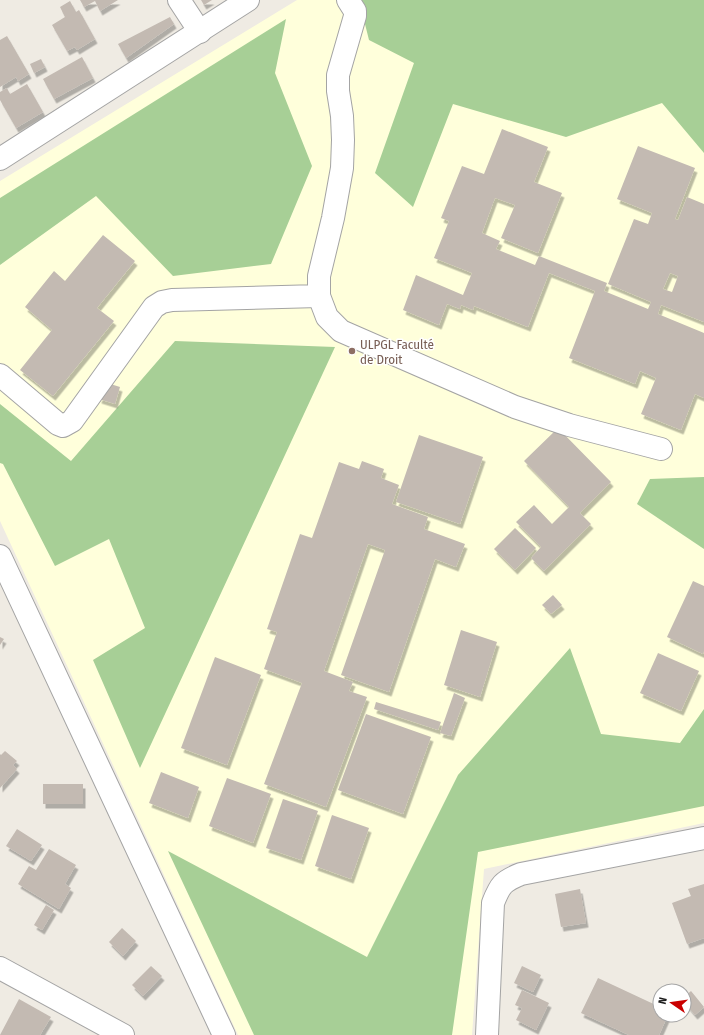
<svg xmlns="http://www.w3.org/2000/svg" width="704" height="1035" font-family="'Fira Sans Condensed',sans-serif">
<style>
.education{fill:#ffffdb}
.forest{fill:#a7cf96}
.building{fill:#c3bab2;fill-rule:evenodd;filter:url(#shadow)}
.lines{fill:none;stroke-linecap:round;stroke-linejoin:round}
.minor-casing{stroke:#a4a4a4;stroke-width:24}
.minor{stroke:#fff;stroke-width:22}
.education-dot{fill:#8d6e63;stroke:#fff;stroke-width:1.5}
.labels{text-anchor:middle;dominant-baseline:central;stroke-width:3;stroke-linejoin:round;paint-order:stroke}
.education-label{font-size:13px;fill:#785e54;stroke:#fff;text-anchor:start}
</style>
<defs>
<filter id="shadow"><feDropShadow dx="2.5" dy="4.5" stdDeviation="0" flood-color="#0004"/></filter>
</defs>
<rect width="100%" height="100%" fill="#efebe3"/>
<!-- education -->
<polygon class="education" points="297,0 704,0 704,823 484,869 472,1035 238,1035 0,521 0,181"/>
<!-- forest -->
<g class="forest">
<polygon points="359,0 704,0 704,153 662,103 566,137 453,104 413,207 375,173 414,63 369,40"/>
<polygon points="286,19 275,73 312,166 271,264 173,276 96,196 0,265 0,198"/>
<polygon points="175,341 335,347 140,768 93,660 145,628 109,539 55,566 3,464 0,463 0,404 71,461"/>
<polygon points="704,477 704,549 637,504 650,479"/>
<polygon points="570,648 601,734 680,743 704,709 704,806 478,852 452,1035 254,1035 168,851 367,957 458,775"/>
</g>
<!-- building -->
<g class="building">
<polygon points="80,0 118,0 100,11 95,1 84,7"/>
<polygon points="201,0 212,0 204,5"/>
<polygon points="70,1 76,12 79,10 95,39 77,50 75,47 67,51 52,25 65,17 60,7"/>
<polygon points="170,17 174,24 126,58 118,44"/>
<polygon points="7,36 29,74 18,81 16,77 0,87 0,40"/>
<polygon points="82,57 93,78 54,99 43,79"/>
<polygon points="41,59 45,67 34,73 30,64"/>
<polygon points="27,84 43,112 16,128 0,100 0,92 7,88 10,94"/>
<path d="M502 129 548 147 534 182 562 193 538 253 501 238 515 205 495 198 482 233 500 241 496 249 535 265 539 256 607 283 604 291 648 309 651 302 608 284 634 219 648 224 652 213 617 199 638 146 695 168 675 219 678 220 687 197 704 204V322L661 305 658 314 704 333V398L695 394 681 430 641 414 656 378 640 371 635 384 569 358 595 291 549 273 528 327 474 306 473 310 461 305 460 309 447 304 439 325 403 310 416 275 463 295 472 273 434 258 449 221 441 218 462 166 484 174ZM670 273 678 276 672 292 663 289Z"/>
<polygon points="103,235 135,261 97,308 114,321 53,396 20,370 52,330 25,307 54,271 65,281"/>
<polygon points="104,382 120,387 115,404 99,399"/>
<polygon points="558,428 611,482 580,513 591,524 544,571 531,558 541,547 516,522 534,505 552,524 569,507 524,461"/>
<polygon points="419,435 483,457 460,524 396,502"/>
<polygon points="362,461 384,469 381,478 399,485 392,504 428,517 424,529 465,544 456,567 435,559 389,692 341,675 385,550 368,544 324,671 353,682 349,691 367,697 326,807 264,784 302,683 264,669 277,632 267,629 300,534 312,538 339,462 359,469"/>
<polygon points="515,528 536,548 515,570 494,549"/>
<polygon points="693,581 704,586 704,651 703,654 667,637"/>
<polygon points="553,595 562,605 551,614 542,605"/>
<polygon points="461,630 497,642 480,697 444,685"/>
<polygon points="0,637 4,639 0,645"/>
<polygon points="658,653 699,671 681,711 640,693"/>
<polygon points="215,657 261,675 227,765 181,748"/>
<polygon points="454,693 465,698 451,736 440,733"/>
<polygon points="376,702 441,722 438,730 374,709"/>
<polygon points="366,714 431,737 403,814 338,790"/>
<polygon points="5,751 17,761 13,765 17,769 0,788 0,754 1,755"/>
<polygon points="161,772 199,787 188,818 149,803"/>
<polygon points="227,778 271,794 253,843 209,826"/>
<rect x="43" y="784" width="40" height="20"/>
<polygon points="283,799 318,811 301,860 266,848"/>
<polygon points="332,815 369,828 351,879 315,866"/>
<polygon points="17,829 42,845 31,861 6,846"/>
<polygon points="49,849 76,865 65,884 71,888 59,909 18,884 29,866 36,870"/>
<polygon points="704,884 704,938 687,944 672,903 691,896 688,889"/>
<polygon points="580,889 586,923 561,927 555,894"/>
<polygon points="46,905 54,910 42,930 34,925"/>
<polygon points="122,928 136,941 123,956 109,942"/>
<polygon points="151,966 162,976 143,996 132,985"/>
<polygon points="522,966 541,975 533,992 514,983"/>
<polygon points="598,978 660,1007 660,1015 668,1015 659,1035 629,1035 581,1013"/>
<polygon points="522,990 549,1003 536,1030 516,1020 522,1008 515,1005"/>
<polygon points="691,991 704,1007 695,1015 684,1002 684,997"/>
<polygon points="19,999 51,1017 40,1035 0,1035"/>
</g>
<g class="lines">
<defs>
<g id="minor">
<polyline points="179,0 200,32"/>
<polyline points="0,159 248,0"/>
<polyline points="319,296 327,317 341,331 515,407 569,425 661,449"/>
<polyline points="0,375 58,424 63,426 72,421 154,307 162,302 172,300 319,296 319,276 333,218 342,168 343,140 342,116 338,91 338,75 355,16 355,11 348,0"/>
<polyline points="0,556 224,1035"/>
<polyline points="0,968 123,1035"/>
<path d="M487 1035 493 903C500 885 503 881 521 874L704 838"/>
</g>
</defs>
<!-- minor casing -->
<use href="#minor" class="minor-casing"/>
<!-- minor -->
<use href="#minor" class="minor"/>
</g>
<!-- markers -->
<circle class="education-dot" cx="352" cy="351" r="4"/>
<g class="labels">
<!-- education labels -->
<g class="education-label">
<text x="360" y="344">ULPGL Faculté<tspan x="360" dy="15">de Droit</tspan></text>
</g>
</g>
<!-- north arrow -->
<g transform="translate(672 1003) rotate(283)"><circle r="19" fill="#ffffff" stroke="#a5a5a5"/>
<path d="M0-3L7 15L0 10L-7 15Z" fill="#ca0001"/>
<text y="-6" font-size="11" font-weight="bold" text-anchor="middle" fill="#1d1d1d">N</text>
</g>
</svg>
